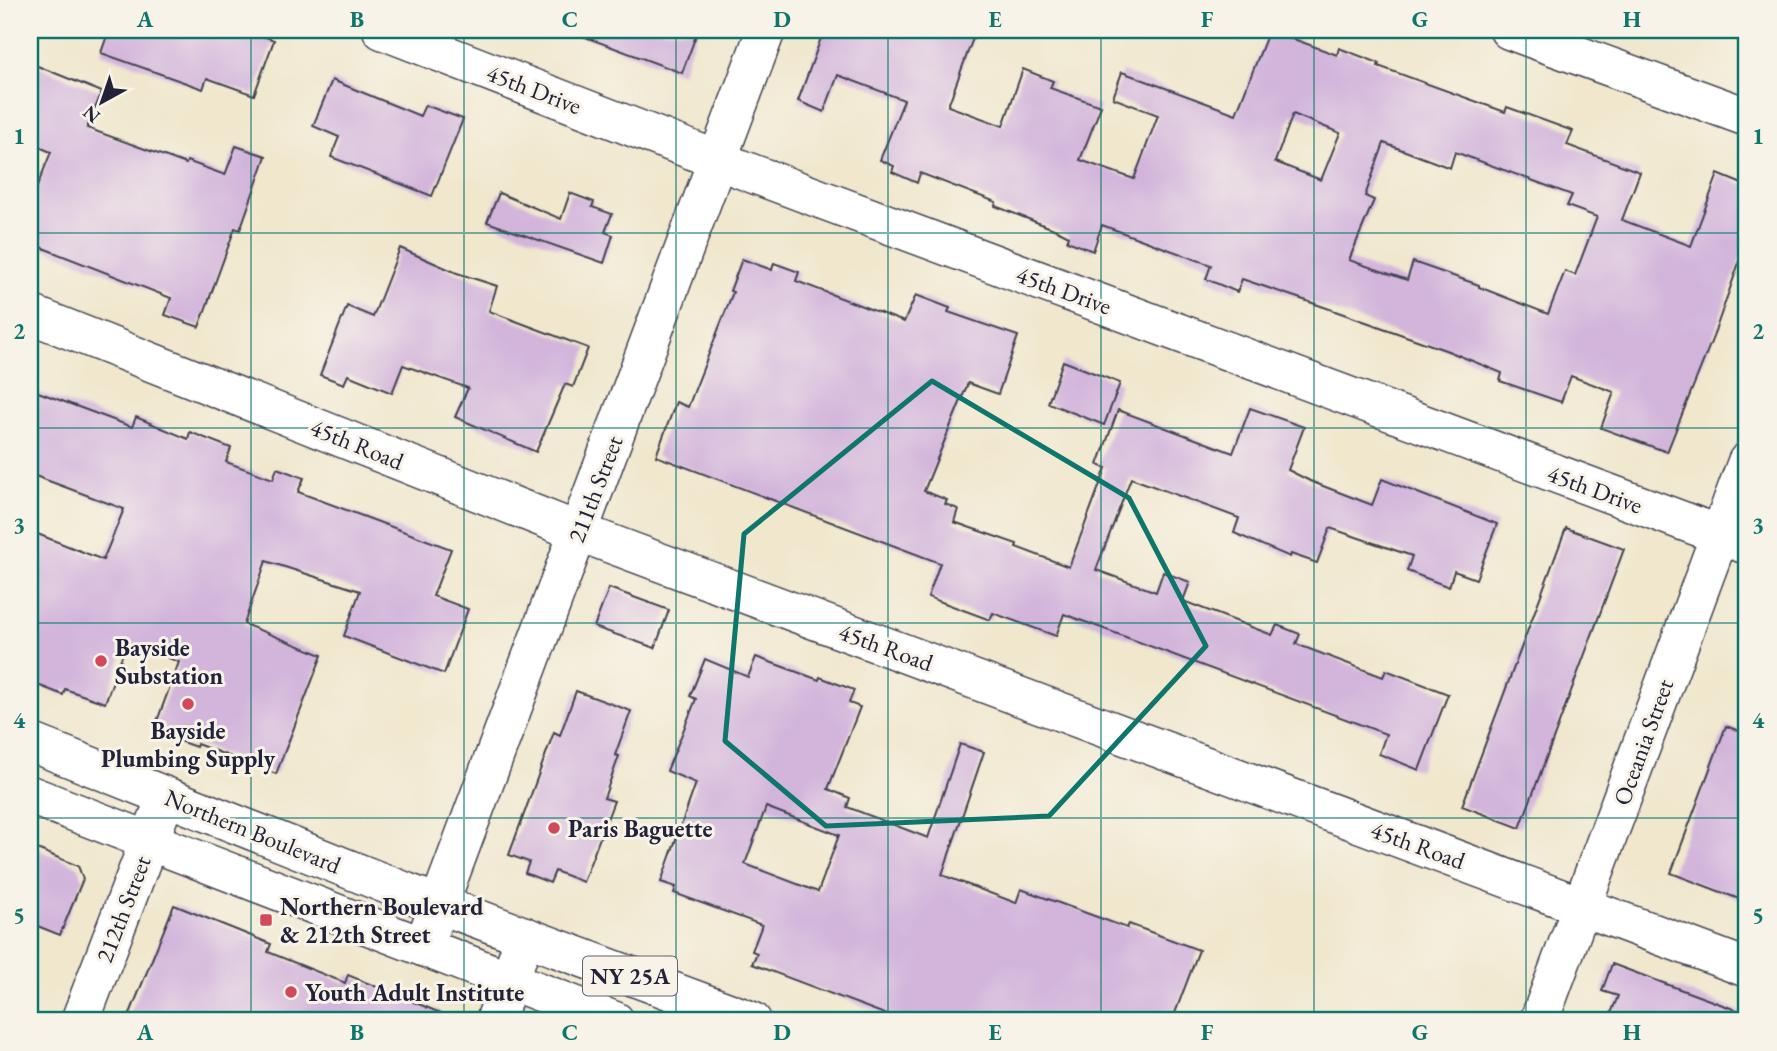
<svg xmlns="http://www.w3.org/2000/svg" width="1777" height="1051" font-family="'EB Garamond',serif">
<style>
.building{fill:#d3b5dc;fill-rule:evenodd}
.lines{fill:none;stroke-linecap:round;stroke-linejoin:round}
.minor-casing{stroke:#414051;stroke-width:41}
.major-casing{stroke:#414051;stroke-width:41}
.path{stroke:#414051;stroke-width:4.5;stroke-dasharray:5 5;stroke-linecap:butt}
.minor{stroke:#fff;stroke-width:38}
.major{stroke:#fff;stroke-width:38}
.marked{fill:none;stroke:#0f766e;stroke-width:5;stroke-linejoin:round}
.grid{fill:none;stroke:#0f766e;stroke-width:2;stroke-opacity:0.55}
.poi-dot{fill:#d1495b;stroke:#f7f3e8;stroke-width:2.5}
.labels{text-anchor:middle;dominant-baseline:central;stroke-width:6;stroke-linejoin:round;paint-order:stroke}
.shield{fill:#f7f3e8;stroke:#62616f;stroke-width:2}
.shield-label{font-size:23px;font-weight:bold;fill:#22223b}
.street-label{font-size:24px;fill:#22223b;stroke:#f7f3e8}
.poi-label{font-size:24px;font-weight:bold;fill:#22223b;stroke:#f7f3e8;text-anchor:start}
.neatline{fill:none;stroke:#0f766e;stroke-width:2.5}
.grid-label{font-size:23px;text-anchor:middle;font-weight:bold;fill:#0f766e}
</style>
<rect width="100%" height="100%" fill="#f7f3e8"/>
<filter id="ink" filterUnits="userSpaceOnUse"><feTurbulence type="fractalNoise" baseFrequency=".0143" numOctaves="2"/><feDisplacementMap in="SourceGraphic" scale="14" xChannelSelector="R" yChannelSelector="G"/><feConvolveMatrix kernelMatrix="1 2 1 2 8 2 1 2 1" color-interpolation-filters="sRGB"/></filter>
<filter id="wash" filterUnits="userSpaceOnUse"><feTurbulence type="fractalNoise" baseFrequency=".00686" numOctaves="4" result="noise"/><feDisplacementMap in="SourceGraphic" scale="28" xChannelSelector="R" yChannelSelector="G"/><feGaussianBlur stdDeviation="1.57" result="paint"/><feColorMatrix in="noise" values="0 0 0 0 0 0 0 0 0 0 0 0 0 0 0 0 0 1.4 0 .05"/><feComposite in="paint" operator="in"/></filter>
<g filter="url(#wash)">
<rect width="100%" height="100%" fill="#f0e7cd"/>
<g id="blocks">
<!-- building -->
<g class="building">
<polygon points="109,30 246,30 274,40 254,95 207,78 203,89 101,53"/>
<polygon points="575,30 698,30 682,73 574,33"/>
<path d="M824 30H976L948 106 1003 126 1023 69 1053 81 1050 88 1101 106 1080 160 1134 179 1158 115 1113 98 1122 72 1236 114 1269 30 1337 55 1339 48 1379 63 1378 66 1505 112 1507 107 1573 131 1567 145 1640 172 1622 220 1691 246 1718 174 1747 186V240L1713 337 1667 452 1601 428 1614 392 1571 376 1561 402 1500 381 1502 373 1448 351 1304 300 1242 279 1237 292 1206 279 1211 265 1102 225 1093 251 1067 241 1069 236 1059 231 995 206 996 202 920 173 917 183 892 172 894 166 880 160 904 100 838 75 824 112 798 101ZM1293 114 1340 133 1321 180 1275 162ZM1384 143 1450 168 1455 152 1572 195 1567 206 1597 217 1575 275 1565 271 1548 314 1479 287V285L1413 262 1407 280 1349 260 1374 200 1365 196Z"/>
<polygon points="30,63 102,92 87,128 186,164 187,161 225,175 236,146 266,156 240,230 235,228 199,327 165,315 171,298 30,243 30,204 51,152 30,143"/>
<polygon points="332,80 420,116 425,105 463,119 432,196 331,157 339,137 313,126"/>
<polygon points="499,193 561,219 570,193 594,202 592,207 612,214 605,232 613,235 604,263 487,222"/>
<polygon points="400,248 457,273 497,286 489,311 588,348 573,387 565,384 536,452 455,417 468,388 403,365 392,393 348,375 344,384 320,375 347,306 373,317"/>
<polygon points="742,259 772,270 774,263 799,272 796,281 904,322 916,295 950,308 948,312 1018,336 998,394 968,383 924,491 947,500 945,504 958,509 954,522 1017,544 1016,547 1069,567 1106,468 1098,465 1118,410 1233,453 1250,408 1304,427 1288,470 1310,481 1372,505 1382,479 1497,524 1476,579 1454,571 1449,587 1407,571 1412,556 1330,528 1317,563 1291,554 1290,557 1234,533 1239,518 1131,478 1096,570 1156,592 1163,572 1190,582 1183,601 1272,635 1277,625 1300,634 1296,644 1383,677 1386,670 1448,694 1419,770 1379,754 1386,734 1064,614 1056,636 993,613 990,620 928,597 940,563 656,456 676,402 688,407 733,292 730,291"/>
<polygon points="1063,361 1120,383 1104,425 1048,403"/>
<polygon points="30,389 132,427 136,417 188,439 190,432 231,448 226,462 273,479 277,468 304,478 298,492 451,549 433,596 468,609 444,674 344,636 360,591 266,561 244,624 322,655 276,774 197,744 196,747 153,732 179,662 127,642 105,703 65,689 63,695 30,682 30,531 103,560 124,509 30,474"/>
<polygon points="1566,528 1624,549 1520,828 1462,806"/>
<polygon points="609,588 669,610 655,648 594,627"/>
<path d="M756 657 819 680 820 677 854 690 849 703 860 707 828 789 850 798 847 807 928 838 960 744 984 752 942 875 1016 903 1021 889 1127 928 1129 924 1199 950 1172 1021H903L752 964 757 953 752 951 762 925 674 893 676 887 661 882 696 783 667 771 696 699 690 696 705 659 748 677ZM766 807 839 835 818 892 745 864Z"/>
<polygon points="576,691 631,711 615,755 619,756 604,798 614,801 583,882 555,871 550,883 525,873 529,862 509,855 554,732 560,735"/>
<polygon points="1726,726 1747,734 1747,902 1671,873"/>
<polygon points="30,846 78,866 83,879 60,935 30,923"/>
<polygon points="174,905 271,944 268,952 345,983 348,975 460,1021 127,1021"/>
<polygon points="1612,964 1747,1014 1747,1021 1608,1021 1618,996 1602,991"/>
</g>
</g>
</g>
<g filter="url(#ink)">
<use href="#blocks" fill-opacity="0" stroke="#414051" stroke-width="2"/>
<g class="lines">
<defs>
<g id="minor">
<polyline points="382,30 751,173 1747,545"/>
<polyline points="1509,30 1747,117"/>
<polyline points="30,314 579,532 1747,968"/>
<polyline points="423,947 766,30"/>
<polyline points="80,1021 166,797"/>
<polyline points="495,1021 525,936"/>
<polyline points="1539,1021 1747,462"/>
</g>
<g id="major">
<polyline points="30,742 406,892 752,1021"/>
<polyline points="30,795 615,1021"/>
</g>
</defs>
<!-- minor casing -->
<use href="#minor" class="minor-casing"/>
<!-- major casing -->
<use href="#major" class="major-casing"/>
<!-- path -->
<polyline class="path" points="1702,32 1703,30"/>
<!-- minor -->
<use href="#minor" class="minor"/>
<!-- major -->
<use href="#major" class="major"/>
</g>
</g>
<!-- marked area -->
<path class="marked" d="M932 381 1129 498 1206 646 1049 816 826 826 725 741 744 534Z"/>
<!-- grid -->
<path class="grid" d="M251 30V1021M464 30V1021M676 30V1021M888 30V1021M1101 30V1021M1314 30V1021M1526 30V1021M30 233H1747M30 428H1747M30 623H1747M30 818H1747"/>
<!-- markers -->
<g class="poi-dot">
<circle cx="101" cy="661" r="7"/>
<circle cx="188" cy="704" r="7"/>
<circle cx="554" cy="828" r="7"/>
<rect x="259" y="913" width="14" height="14" rx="3.5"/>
<circle cx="291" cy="992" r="7"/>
</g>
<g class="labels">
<!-- shield labels -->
<rect class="shield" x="583" y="956.5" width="94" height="39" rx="5"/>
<g class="shield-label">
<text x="630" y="976">NY 25A</text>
</g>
<!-- street labels -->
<g class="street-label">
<text transform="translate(534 89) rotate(21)">45th Drive</text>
<text transform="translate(1064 290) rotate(20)">45th Drive</text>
<text transform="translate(357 444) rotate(22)">45th Road</text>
<text transform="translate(595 489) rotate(-69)">211th Street</text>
<text transform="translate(1595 489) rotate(20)">45th Drive</text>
<text transform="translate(886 647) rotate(20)">45th Road</text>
<text transform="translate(1643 742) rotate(-70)">Oceania Street</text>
<text transform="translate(253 831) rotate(22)">Northern Boulevard</text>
<text transform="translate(1418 845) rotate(20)">45th Road</text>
<text transform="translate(123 909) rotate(-69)">212th Street</text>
</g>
<!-- poi labels -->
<g class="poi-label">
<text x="115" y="647">Bayside<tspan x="115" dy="28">Substation</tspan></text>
<text x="188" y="730" text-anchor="middle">Bayside<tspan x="188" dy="28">Plumbing Supply</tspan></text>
<text x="568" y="828">Paris Baguette</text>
<text x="280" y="906">Northern Boulevard<tspan x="280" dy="28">&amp; 212th Street</tspan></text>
<text x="305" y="992">Youth Adult Institute</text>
</g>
</g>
<!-- margin -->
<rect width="1777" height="1051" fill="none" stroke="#f7f3e8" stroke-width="77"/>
<!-- north arrow -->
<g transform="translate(102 102) rotate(220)" stroke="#f7f3e8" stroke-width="5" paint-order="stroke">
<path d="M0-5L12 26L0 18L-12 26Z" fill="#22223b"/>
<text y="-10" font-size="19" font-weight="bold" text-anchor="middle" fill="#22223b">N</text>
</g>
<rect x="38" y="38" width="1700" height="974" class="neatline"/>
<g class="grid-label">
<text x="145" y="27">A</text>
<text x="357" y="27">B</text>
<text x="570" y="27">C</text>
<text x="782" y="27">D</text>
<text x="995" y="27">E</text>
<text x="1207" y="27">F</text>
<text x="1420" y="27">G</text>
<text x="1632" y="27">H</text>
<text x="19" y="144">1</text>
<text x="1758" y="144">1</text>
<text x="19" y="339">2</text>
<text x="1758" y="339">2</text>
<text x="19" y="533">3</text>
<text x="1758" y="533">3</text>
<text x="19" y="728">4</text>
<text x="1758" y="728">4</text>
<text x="19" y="923">5</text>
<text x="1758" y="923">5</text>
<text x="145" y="1040">A</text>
<text x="357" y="1040">B</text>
<text x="570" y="1040">C</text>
<text x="782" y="1040">D</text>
<text x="995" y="1040">E</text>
<text x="1207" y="1040">F</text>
<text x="1420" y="1040">G</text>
<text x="1632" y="1040">H</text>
</g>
</svg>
